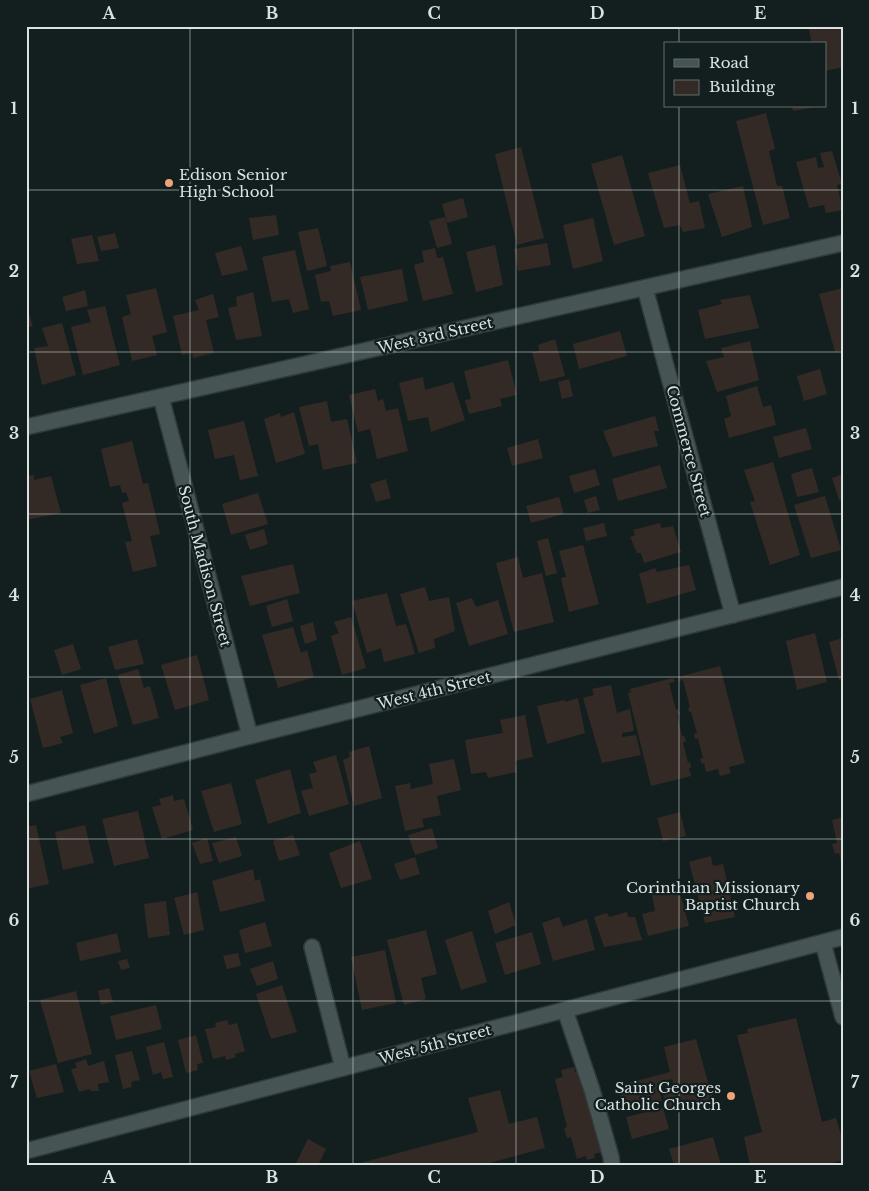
<svg xmlns="http://www.w3.org/2000/svg" width="869" height="1191" font-family="'Libre Baskerville',serif">
<style>
.building{fill:#342a25}
.lines{fill:none;stroke-linecap:round;stroke-linejoin:round}
.minor-casing{stroke:#313939;stroke-width:18}
.minor{stroke:#465453;stroke-width:15}
.grid{fill:none;stroke:#d9e1e1;stroke-width:1;stroke-opacity:0.55}
.poi-dot{fill:#f0a27a;stroke:#131f1f;stroke-width:2}
.labels{text-anchor:middle;dominant-baseline:central;stroke-width:4.5;stroke-linejoin:round;paint-order:stroke}
.poi-label{font-size:15px;fill:#d9e1e1;stroke:#131f1f;text-anchor:end}
.street-label{font-size:15px;fill:#d9e1e1;stroke:#131f1f}
.neatline{fill:none;stroke:#d9e1e1;stroke-width:2}
.grid-label{font-size:16px;text-anchor:middle;font-weight:bold;fill:#d9e1e1}
</style>
<rect width="100%" height="100%" fill="#131f1f"/>
<!-- building -->
<g class="building">
<polygon points="808,26 843,26 843,67 825,71 825,44 812,44"/>
<polygon points="792,106 816,106 816,107 793,111"/>
<polygon points="766,113 775,149 769,151 777,186 782,186 790,218 763,225 736,121"/>
<polygon points="521,147 544,238 517,245 495,154"/>
<polygon points="832,151 842,184 837,185 843,210 826,213 824,205 809,208 796,162 816,157 818,168 824,167 820,153"/>
<polygon points="622,155 645,236 614,245 591,164"/>
<polygon points="680,165 690,203 699,201 705,228 683,232 680,225 664,228 648,173"/>
<polygon points="743,186 752,227 722,237 708,194"/>
<polygon points="463,198 468,217 447,223 442,204"/>
<polygon points="276,215 279,235 253,240 249,218"/>
<polygon points="445,217 452,244 437,248 429,221"/>
<polygon points="593,218 603,261 573,269 563,225"/>
<polygon points="318,228 327,266 307,271 298,232"/>
<polygon points="115,233 119,248 101,251 97,237"/>
<polygon points="92,235 99,261 77,264 71,239"/>
<polygon points="547,243 551,265 518,271 514,249"/>
<polygon points="495,245 503,285 476,292 466,252"/>
<polygon points="241,246 248,270 222,276 215,253"/>
<polygon points="435,248 437,258 443,257 453,294 423,301 414,265 424,262 422,251"/>
<polygon points="295,250 309,309 293,313 289,299 272,302 262,257"/>
<polygon points="350,262 361,310 333,316 329,301 321,302 315,275 331,271 330,266"/>
<polygon points="402,269 408,301 368,310 360,277"/>
<polygon points="156,288 167,332 152,336 157,355 132,361 122,317 131,314 126,295"/>
<polygon points="843,288 843,350 835,352 819,294"/>
<polygon points="85,290 88,306 66,311 62,297"/>
<polygon points="253,292 262,336 236,340 228,308 237,306 236,297"/>
<polygon points="213,294 219,317 206,320 214,353 193,358 192,353 182,355 173,316 199,310 195,300"/>
<polygon points="750,295 759,328 705,339 698,310 722,304 720,300"/>
<polygon points="26,305 33,326 26,328"/>
<polygon points="105,306 120,365 83,375 71,327 91,322 87,310"/>
<polygon points="62,323 76,375 42,385 34,348 48,346 42,328"/>
<polygon points="620,331 627,356 579,369 573,344"/>
<polygon points="555,339 565,376 540,382 532,352 539,351 538,345"/>
<polygon points="750,341 759,380 717,392 706,361 724,357 721,348"/>
<polygon points="508,360 517,395 500,399 502,406 469,414 465,400 471,399 464,371"/>
<polygon points="820,369 827,394 804,401 797,376"/>
<polygon points="423,377 425,390 453,382 465,420 431,432 428,417 408,421 399,383"/>
<polygon points="569,379 573,396 562,399 558,382"/>
<polygon points="757,386 763,407 771,405 776,425 729,438 724,419 731,416 726,396"/>
<polygon points="375,389 378,401 383,399 386,411 398,408 408,451 377,459 370,429 358,432 349,395"/>
<polygon points="327,401 331,422 347,419 357,463 323,470 318,444 309,446 299,407"/>
<polygon points="294,412 305,454 276,463 264,419 280,413 281,417"/>
<polygon points="655,416 659,431 654,431 658,446 613,457 603,431"/>
<polygon points="244,421 258,476 240,480 234,455 215,459 208,430"/>
<polygon points="806,428 812,449 779,458 773,437"/>
<polygon points="538,439 543,458 512,466 507,448"/>
<polygon points="132,441 143,484 148,483 160,534 150,536 157,566 133,572 125,542 132,541 122,503 129,501 126,492 122,493 120,485 110,487 101,449"/>
<polygon points="773,462 800,555 770,565 750,502 755,501 744,470"/>
<polygon points="660,465 667,488 618,501 612,479"/>
<polygon points="812,468 819,492 797,497 791,474"/>
<polygon points="595,469 600,485 574,493 569,476"/>
<polygon points="843,474 843,499 839,500 832,478"/>
<polygon points="34,475 34,480 51,476 61,513 26,520 26,476"/>
<polygon points="386,479 391,498 376,502 370,484"/>
<polygon points="258,493 268,524 231,535 222,504"/>
<polygon points="596,496 600,510 588,513 584,500"/>
<polygon points="825,496 841,550 811,558 794,505"/>
<polygon points="559,497 564,514 531,523 526,506"/>
<polygon points="604,523 607,536 586,541 583,528"/>
<polygon points="660,523 661,528 673,526 681,552 644,563 641,553 637,553 630,537 635,535 633,530"/>
<polygon points="264,529 268,544 250,550 245,535"/>
<polygon points="548,538 557,573 546,576 537,541"/>
<polygon points="583,545 599,604 569,612 561,578 566,577 559,551"/>
<polygon points="518,557 523,578 542,573 554,622 514,632 496,563"/>
<polygon points="293,564 300,593 250,606 241,576"/>
<polygon points="689,565 696,590 647,604 639,574 655,568 657,572"/>
<polygon points="425,587 429,601 449,597 455,631 434,639 435,648 419,653 400,594"/>
<polygon points="387,593 396,626 406,624 415,654 384,662 381,648 367,653 352,601"/>
<polygon points="472,598 476,607 498,600 508,634 469,646 456,603"/>
<polygon points="287,599 293,621 272,627 266,606"/>
<polygon points="351,617 366,668 342,675 331,636 339,633 334,622"/>
<polygon points="313,622 317,640 305,644 300,626"/>
<polygon points="293,627 301,653 307,650 314,677 278,688 262,635"/>
<polygon points="815,633 827,682 797,690 786,641"/>
<polygon points="843,638 843,679 839,680 829,642"/>
<polygon points="137,639 144,664 115,670 108,647"/>
<polygon points="73,644 81,669 62,675 54,650"/>
<polygon points="197,655 209,700 175,710 161,665"/>
<polygon points="720,666 745,763 729,767 731,773 720,776 718,769 706,772 704,763 702,764 700,759 703,758 698,738 695,739 694,734 697,733 691,712 689,712 688,708 690,707 683,680 679,681 678,677"/>
<polygon points="138,669 144,688 150,686 159,718 133,725 118,675"/>
<polygon points="106,678 118,726 94,734 80,685"/>
<polygon points="673,678 675,682 669,683 676,710 678,709 680,714 677,715 682,736 684,736 686,742 683,742 688,763 690,762 691,767 689,768 691,776 651,786 628,693 631,692 630,689"/>
<polygon points="611,685 617,713 630,709 634,731 622,733 622,737 636,735 641,755 602,763 583,698 594,695 592,689"/>
<polygon points="62,690 73,733 60,737 63,743 43,748 30,699"/>
<polygon points="578,698 585,733 547,744 537,706 565,700 565,702"/>
<polygon points="525,715 533,757 515,761 517,772 488,778 486,772 471,774 465,740 503,733 500,720"/>
<polygon points="369,746 382,798 354,806 343,760 350,757 349,752"/>
<polygon points="336,755 349,804 309,816 301,791 313,788 309,774 317,772 313,762"/>
<polygon points="454,759 461,790 437,796 441,815 422,819 424,827 405,831 395,786 410,783 411,789 433,784 429,764"/>
<polygon points="290,769 301,813 268,824 255,780"/>
<polygon points="231,783 242,824 214,832 201,791"/>
<polygon points="173,795 174,801 184,799 193,830 162,839 152,807 161,805 159,799"/>
<polygon points="138,811 149,858 114,866 102,819"/>
<polygon points="680,812 686,836 663,841 657,818"/>
<polygon points="843,817 843,865 842,865 839,853 835,854 832,844 837,843 832,820"/>
<polygon points="36,825 49,884 26,889 26,827"/>
<polygon points="85,825 94,863 63,870 55,832"/>
<polygon points="432,828 438,848 415,855 408,835"/>
<polygon points="293,835 300,855 279,861 273,841"/>
<polygon points="236,837 242,856 219,863 212,843"/>
<polygon points="207,838 213,861 200,864 192,843"/>
<polygon points="360,841 372,879 341,888 329,853"/>
<polygon points="711,856 713,866 723,864 735,917 705,923 689,862"/>
<polygon points="415,857 420,874 400,880 394,864"/>
<polygon points="253,869 255,881 260,879 265,901 220,912 212,881"/>
<polygon points="677,882 689,926 648,936 642,914 655,911 651,890"/>
<polygon points="197,892 204,930 184,935 174,898"/>
<polygon points="166,901 170,935 148,938 144,904"/>
<polygon points="509,902 516,925 495,934 488,911"/>
<polygon points="627,912 628,917 635,917 642,940 604,947 594,917 607,913 609,917"/>
<polygon points="559,917 563,927 587,919 595,950 553,961 542,923"/>
<polygon points="265,922 272,946 245,953 239,930"/>
<polygon points="426,930 437,974 421,978 426,999 404,1005 387,940"/>
<polygon points="472,931 487,982 461,990 445,940"/>
<polygon points="532,932 541,964 505,975 495,943"/>
<polygon points="117,933 121,952 80,961 76,943"/>
<polygon points="385,950 396,1003 362,1010 351,957"/>
<polygon points="238,953 241,966 227,969 223,956"/>
<polygon points="127,959 130,968 121,970 118,961"/>
<polygon points="273,961 278,979 257,986 250,969"/>
<polygon points="282,985 297,1032 271,1039 256,994"/>
<polygon points="109,988 113,1002 101,1005 98,991"/>
<polygon points="76,991 92,1054 58,1063 40,1000"/>
<polygon points="156,1005 162,1029 116,1040 110,1016"/>
<polygon points="796,1018 822,1122 836,1118 843,1142 843,1160 824,1165 750,1165 744,1137 762,1132 737,1035 748,1033 747,1029"/>
<polygon points="227,1020 229,1025 237,1023 245,1051 235,1054 236,1057 226,1060 225,1056 213,1059 205,1029 216,1027 215,1023"/>
<polygon points="196,1035 203,1063 197,1064 198,1070 186,1073 178,1040"/>
<polygon points="696,1039 713,1100 681,1109 681,1107 667,1110 663,1094 675,1091 672,1079 657,1083 662,1101 624,1111 617,1086 670,1072 664,1047"/>
<polygon points="164,1042 173,1077 163,1079 161,1072 153,1075 146,1047"/>
<polygon points="132,1051 140,1080 131,1082 132,1087 123,1089 115,1055"/>
<polygon points="86,1059 88,1066 104,1061 109,1082 98,1084 99,1091 90,1091 90,1089 79,1092 71,1069 77,1068 75,1063"/>
<polygon points="56,1064 64,1092 37,1098 29,1071"/>
<polygon points="574,1067 575,1072 581,1071 607,1151 594,1154 595,1158 587,1160 586,1156 577,1159 571,1137 567,1138 564,1128 567,1127 555,1079 563,1077 561,1070"/>
<polygon points="500,1090 509,1124 537,1117 545,1148 482,1165 360,1165 360,1163 478,1132 468,1098"/>
<polygon points="663,1108 669,1129 632,1139 626,1117"/>
<polygon points="713,1137 721,1165 674,1165 669,1149"/>
<polygon points="308,1139 326,1149 318,1165 299,1165 296,1163"/>
</g>
<g class="lines">
<defs>
<g id="minor">
<polyline points="645,288 733,615"/>
<polyline points="161,397 250,736"/>
<polyline points="26,427 843,243"/>
<polyline points="26,794 250,736 843,587"/>
<polyline points="823,943 843,1017"/>
<polyline points="312,947 343,1068"/>
<polyline points="565,1010 592,1090 611,1157 612,1165"/>
<polyline points="26,1151 843,937"/>
</g>
</defs>
<!-- minor casing -->
<use href="#minor" class="minor-casing"/>
<!-- minor -->
<use href="#minor" class="minor"/>
</g>
<!-- grid -->
<path class="grid" d="M190 26V1165M353 26V1165M516 26V1165M679 26V44M679 106V1165M26 190H843M26 352H843M26 514H843M26 677H843M26 839H843M26 1001H843"/>
<!-- markers -->
<g class="poi-dot">
<circle cx="169" cy="183" r="5"/>
<circle cx="810" cy="896" r="5"/>
<circle cx="731" cy="1096" r="5"/>
</g>
<g class="labels">
<!-- poi labels -->
<g class="poi-label">
<text x="179" y="174" text-anchor="start">Edison Senior<tspan x="179" dy="17">High School</tspan></text>
<text x="800" y="887">Corinthian Missionary<tspan x="800" dy="17">Baptist Church</tspan></text>
<text x="721" y="1087">Saint Georges<tspan x="721" dy="17">Catholic Church</tspan></text>
</g>
<!-- street labels -->
<g class="street-label">
<text transform="translate(435 335) rotate(-13)">West 3rd Street</text>
<text transform="translate(689 451) rotate(75)">Commerce Street</text>
<text transform="translate(205 566) rotate(75)">South Madison Street</text>
<text transform="translate(434 690) rotate(-14)">West 4th Street</text>
<text transform="translate(435 1044) rotate(-15)">West 5th Street</text>
</g>
</g>
<!-- border -->
<rect width="869" height="1191" fill="none" stroke="#131f1f" stroke-width="55"/>
<!-- legend -->
<rect x="664" y="42" width="162" height="65" fill="#131f1f" stroke="#626d6d"/>
<rect x="674" y="59" width="25" height="8" fill="#465453" stroke="#626d6d"/>
<text x="709" y="68" font-size="15" fill="#d9e1e1">Road</text>
<rect x="674" y="80" width="25" height="15" fill="#342a25" stroke="#626d6d"/>
<text x="709" y="92" font-size="15" fill="#d9e1e1">Building</text>
<rect x="28" y="28" width="814" height="1136" class="neatline"/>
<g class="grid-label">
<text x="109" y="19">A</text>
<text x="272" y="19">B</text>
<text x="434" y="19">C</text>
<text x="597" y="19">D</text>
<text x="760" y="19">E</text>
<text x="14" y="114">1</text>
<text x="855" y="114">1</text>
<text x="14" y="277">2</text>
<text x="855" y="277">2</text>
<text x="14" y="439">3</text>
<text x="855" y="439">3</text>
<text x="14" y="601">4</text>
<text x="855" y="601">4</text>
<text x="14" y="763">5</text>
<text x="855" y="763">5</text>
<text x="14" y="926">6</text>
<text x="855" y="926">6</text>
<text x="14" y="1088">7</text>
<text x="855" y="1088">7</text>
<text x="109" y="1183">A</text>
<text x="272" y="1183">B</text>
<text x="434" y="1183">C</text>
<text x="597" y="1183">D</text>
<text x="760" y="1183">E</text>
</g>
</svg>
